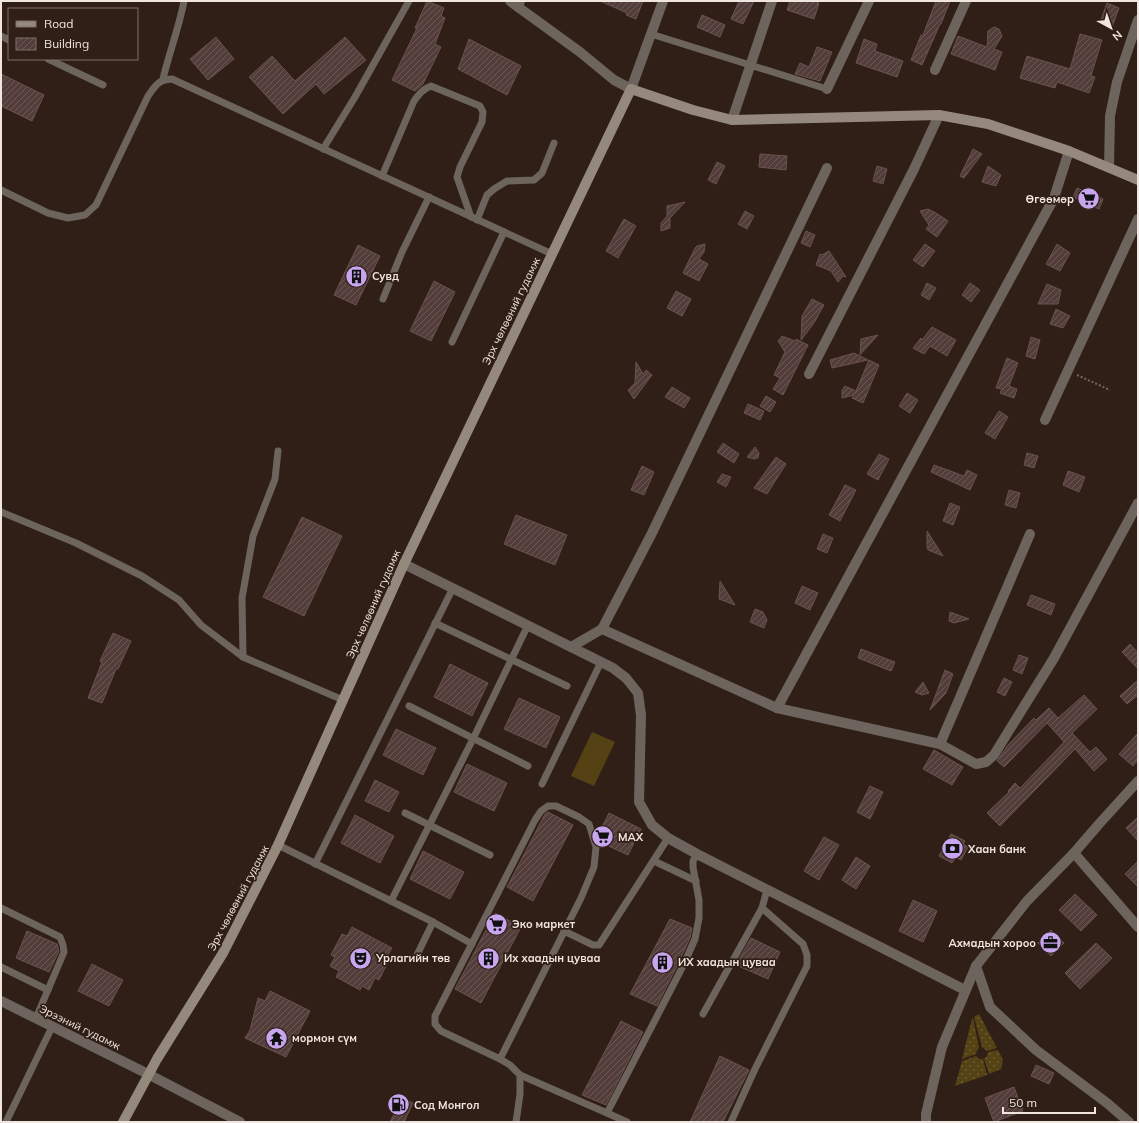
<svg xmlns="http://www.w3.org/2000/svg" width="1139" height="1123" font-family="Mulish,sans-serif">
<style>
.grass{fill:url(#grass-dots)}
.pitch{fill:#544215}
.building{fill:url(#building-hatch);stroke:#69524f}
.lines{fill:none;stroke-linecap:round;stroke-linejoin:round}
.path{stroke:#76665f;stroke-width:2;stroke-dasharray:2 2;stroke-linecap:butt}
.service{stroke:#6c645d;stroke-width:7}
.minor{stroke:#6c645d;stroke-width:10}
.secondary{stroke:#95897e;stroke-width:10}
.labels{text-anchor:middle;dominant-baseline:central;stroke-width:3.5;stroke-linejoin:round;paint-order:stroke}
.poi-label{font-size:11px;font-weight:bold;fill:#f1e5df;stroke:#301f16;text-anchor:start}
.street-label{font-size:11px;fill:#f1e5df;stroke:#301f16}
</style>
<defs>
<pattern id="grass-dots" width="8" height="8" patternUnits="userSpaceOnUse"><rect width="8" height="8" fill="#544215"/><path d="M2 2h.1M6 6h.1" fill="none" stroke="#6d5d37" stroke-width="1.8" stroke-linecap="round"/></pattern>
<pattern id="building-hatch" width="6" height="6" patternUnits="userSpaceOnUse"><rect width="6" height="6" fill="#533d3a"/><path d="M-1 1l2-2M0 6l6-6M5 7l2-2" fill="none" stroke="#6c5956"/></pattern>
</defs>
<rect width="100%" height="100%" fill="#301f16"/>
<!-- grass -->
<g class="grass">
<polygon points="979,1014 997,1048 987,1051 982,1047 974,1017"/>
<polygon points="973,1018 979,1048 977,1050 976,1054 962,1059 972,1019"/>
<polygon points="998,1050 1003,1060 1001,1069 989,1074 984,1059 987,1056 988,1052"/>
<polygon points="976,1056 979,1059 983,1059 987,1075 955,1086 962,1061"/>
</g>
<!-- pitch -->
<polygon class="pitch" points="592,732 615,742 594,786 571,776"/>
<!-- building -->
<g class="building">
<polygon points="427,1 444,8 441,16 445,18 435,44 441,47 423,84 415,91 392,80 417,28 415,28"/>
<polygon points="600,1 643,1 636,19 626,15 627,13"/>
<polygon points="739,1 754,1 743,24 731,19"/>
<polygon points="790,1 813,1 819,3 814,19 787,10"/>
<polygon points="936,1 950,1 941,24 940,24 922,65 911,60 921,35 923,35"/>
<polygon points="1107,3 1119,8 1112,27 1100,23"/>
<polygon points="702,15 725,25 720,37 697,27"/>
<polygon points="994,27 999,29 1002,36 994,49 1002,52 995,70 951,54 958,36 987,47 988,31"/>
<polygon points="1080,34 1102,40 1091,76 1095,77 1089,93 1057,82 1055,88 1020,78 1027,56 1070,69"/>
<polygon points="216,37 234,59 208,80 190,59"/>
<polygon points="345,37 366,60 324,94 316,84 283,114 249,77 272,56 295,81"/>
<polygon points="469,39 521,66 507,95 458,69"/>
<polygon points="864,39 877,44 875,51 903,61 897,77 856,63"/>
<polygon points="817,47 832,52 820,81 795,74 800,63 809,67"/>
<polygon points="1,74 44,95 32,121 1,106"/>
<polygon points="973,149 982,154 964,178 960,176"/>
<polygon points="760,154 787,156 786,170 759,167"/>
<polygon points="717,162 725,166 716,184 708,180"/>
<polygon points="877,166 887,169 883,184 873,181"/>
<polygon points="988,166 1001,175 996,186 982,182"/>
<polygon points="1077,188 1103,199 1099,209 1073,197"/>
<polygon points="685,202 670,218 670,228 661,231 661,223 667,216 667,206"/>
<polygon points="928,209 936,213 948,221 937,237 926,229 929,225 920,211"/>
<polygon points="745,211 754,216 747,229 738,224"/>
<polygon points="624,219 636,226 618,258 606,251"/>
<polygon points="806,231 815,235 810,247 801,243"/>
<polygon points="705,244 704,252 699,259 708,264 699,281 683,273 695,248 697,246"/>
<polygon points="925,244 935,251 923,267 913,260"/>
<polygon points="1057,244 1070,253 1060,271 1046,264"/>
<polygon points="358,245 380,256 356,305 334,295"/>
<polygon points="829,251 846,277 843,276 838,282 831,271 816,265 820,254 822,255"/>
<polygon points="434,281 455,292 431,341 410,331"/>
<polygon points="927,283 936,288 929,300 921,295"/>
<polygon points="970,283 980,290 971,302 962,295"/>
<polygon points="1047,284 1061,290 1058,304 1038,304"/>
<polygon points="676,291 691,299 682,316 667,308"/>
<polygon points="812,299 824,305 814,323 801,340 802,316"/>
<polygon points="1056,309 1070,316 1063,328 1050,324"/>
<polygon points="932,327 956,340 947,356 930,346 924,354 913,348 921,338 922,340"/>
<polygon points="878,335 860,355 861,339"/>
<polygon points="782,336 795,341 796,339 808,345 783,395 773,389 780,378 774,375 785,352 778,341"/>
<polygon points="1031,337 1040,340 1035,359 1026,356"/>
<polygon points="854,353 868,360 832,368 830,360"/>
<polygon points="1007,358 1018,363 1009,386 1017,389 1014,398 1000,393 1002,389 996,388"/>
<polygon points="869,360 879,365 863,403 852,398 854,395 842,398 842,390 845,386 856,391"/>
<polygon points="636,362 643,374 646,370 652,375 634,399 628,390 635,383"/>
<polygon points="672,387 690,398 684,408 665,397"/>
<polygon points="907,393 918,400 910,413 899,406"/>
<polygon points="766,396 776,402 770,412 760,406"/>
<polygon points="748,404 764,411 760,420 744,413"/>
<polygon points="999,411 1008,417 995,439 985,433"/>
<polygon points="723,443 739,454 734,463 717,452"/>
<polygon points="755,447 759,453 758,458 754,459 747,457"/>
<polygon points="1027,453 1038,456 1034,468 1024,465"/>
<polygon points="879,454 889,459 878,480 867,474"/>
<polygon points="776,457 786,464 767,494 754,488"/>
<polygon points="934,465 964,476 967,470 977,475 970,490 931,472"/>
<polygon points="642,466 654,472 644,495 631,490"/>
<polygon points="1068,471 1085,477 1079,492 1063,485"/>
<polygon points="722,474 731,477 726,487 717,482"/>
<polygon points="845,485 856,490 840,521 829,515"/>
<polygon points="1009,490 1020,493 1016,508 1005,505"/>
<polygon points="950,503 960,507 953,525 943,521"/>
<polygon points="516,515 567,535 555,565 504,544"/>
<polygon points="302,517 342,536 304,616 263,597"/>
<polygon points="927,531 943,556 928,550 927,547"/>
<polygon points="823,534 833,538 827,553 817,549"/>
<polygon points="720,581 735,605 719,599"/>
<polygon points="802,586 818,593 810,610 795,603"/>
<polygon points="1031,595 1055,604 1051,615 1027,605"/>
<polygon points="755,609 763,612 767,620 764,628 750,622"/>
<polygon points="950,612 969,619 954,623 949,621"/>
<polygon points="113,633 131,641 118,669 116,669 102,703 88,698 102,662 100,661"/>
<polygon points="1130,644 1138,653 1138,669 1122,652"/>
<polygon points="861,649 895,662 891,671 858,658"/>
<polygon points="1019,655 1028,658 1022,674 1013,670"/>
<polygon points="450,664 488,683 472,716 434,697"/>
<polygon points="945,670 953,674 946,693 930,710"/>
<polygon points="1004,678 1012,682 1005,696 997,692"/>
<polygon points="1138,680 1138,695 1127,704 1120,696"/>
<polygon points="923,682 929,693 922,695 915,692"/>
<polygon points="1084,695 1097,709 1072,733 1090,752 1096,747 1107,759 1094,771 1075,749 1000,826 987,813 1009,792 1008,791 1015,783 1020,788 1064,742 1047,723 1004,767 997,761 1008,745 1034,718 1036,720 1049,708 1058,718"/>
<polygon points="519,698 560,717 546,748 504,729"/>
<polygon points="396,729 436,748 423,775 383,755"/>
<polygon points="1138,733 1138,760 1133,766 1119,754"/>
<polygon points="934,750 963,767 952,785 923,769"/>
<polygon points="467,764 507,783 494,811 454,792"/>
<polygon points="375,780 399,792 389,812 365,801"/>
<polygon points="870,786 883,792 870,819 857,812"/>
<polygon points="548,812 573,825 533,901 507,887 545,814"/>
<polygon points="609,813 641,829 628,855 600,842 598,835"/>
<polygon points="355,815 394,836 380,863 341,843"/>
<polygon points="1138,817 1138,841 1126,828"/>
<polygon points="951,834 965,841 963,844 968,847 961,860 956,857 952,863 939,856"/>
<polygon points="824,837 839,845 819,880 804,871"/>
<polygon points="423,851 464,872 450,899 410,879"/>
<polygon points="856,857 870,866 856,889 842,880"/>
<polygon points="1138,861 1138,887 1125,874"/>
<polygon points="1075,894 1097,915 1081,931 1059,910"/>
<polygon points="913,900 937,911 923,942 899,931"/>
<polygon points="495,913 521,927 481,1003 455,989"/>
<polygon points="670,919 692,928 690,938 679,962 657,1006 630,994"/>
<polygon points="352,927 392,948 385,960 388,962 379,980 375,978 369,990 362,986 360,990 336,977 339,971 330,966 335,957 331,955 342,934 347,936"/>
<polygon points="1051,930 1064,943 1051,956 1038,943"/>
<polygon points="27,931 57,944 59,951 49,972 16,958"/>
<polygon points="751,938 780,952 768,979 736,965"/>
<polygon points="1096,943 1112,958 1080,989 1065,973"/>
<polygon points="92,964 123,980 109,1006 78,991"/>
<polygon points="270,991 310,1011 286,1057 245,1038 250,1030 258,998 265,1001"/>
<polygon points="621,1021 643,1032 606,1105 582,1095"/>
<polygon points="720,1056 749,1070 723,1122 690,1122"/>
<polygon points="1036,1065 1054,1073 1049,1084 1031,1076"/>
<polygon points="1014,1087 1023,1111 994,1122 985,1098"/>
<polygon points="398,1096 413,1103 404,1122 390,1122 396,1110 393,1108"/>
</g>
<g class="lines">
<!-- path -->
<polyline class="path" points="1077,375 1110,390"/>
<!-- service -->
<g class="service">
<polyline points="651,34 827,89"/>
<polyline points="1,36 9,40"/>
<polyline points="48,59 103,85"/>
<path d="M163 79C169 53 179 28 184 1"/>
<polyline points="323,149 355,97 409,1"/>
<path d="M382 176 414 101C419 94 423 89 431 86L480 106 483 112 482 122 460 167 457 177 471 217"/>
<path d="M1 190 48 213 68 218 85 215 96 205 148 96C156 85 158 80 172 79L552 254"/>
<polyline points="477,220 487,195 494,189 507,181 534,180 542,173 554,143"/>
<polyline points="383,299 402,252 429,197"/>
<polyline points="452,342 504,232"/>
<polyline points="1,512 76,543 142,576 179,600 201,625 243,657 343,700"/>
<polyline points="435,623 567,686"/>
<polyline points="243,657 242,598 253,536 275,479 278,451"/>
<polyline points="409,706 528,766"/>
<polyline points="542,784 601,662"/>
<polygon points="548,806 556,806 579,817 589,824 596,847 594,867 581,898 500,1059 441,1031 435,1024 435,1016 535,820 541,811"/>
<polyline points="405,813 490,855"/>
<polyline points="278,845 391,901 473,739 528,625"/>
<polyline points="654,861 696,881"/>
<polyline points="315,864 453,588"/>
<polyline points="391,901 433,922 472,944"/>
<polyline points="1,908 60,937 63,945 64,952 36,1018"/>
<polyline points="564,931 593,945 599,945 668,838"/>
<polyline points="415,959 433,922"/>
<polyline points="1,967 48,990"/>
<polyline points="703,1014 762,908"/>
<polyline points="500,1059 510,1065 520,1075 520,1094 516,1122"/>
<polyline points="520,1075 607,1113 684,964 695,939 699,918 699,900 693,867 693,861 697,854"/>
<polyline points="607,1113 627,1122"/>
<polyline points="6,1122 52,1027"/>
<polyline points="731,1122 755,1069 807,966 807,955 803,944 762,908 767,890"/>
</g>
<!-- minor -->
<g class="minor">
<polyline points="510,1 518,7"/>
<polyline points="520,1 518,7 580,52 614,80 631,89 663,1"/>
<polyline points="935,70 966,1"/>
<polyline points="827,89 869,1"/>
<polyline points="732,120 772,1"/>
<polyline points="1109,167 1110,116 1117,82 1138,20"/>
<polyline points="809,374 914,169 939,115"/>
<polyline points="1045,420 1138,219"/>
<polyline points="404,564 571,647 613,668 626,678 638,693 641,715 639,802 652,825 668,838 697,854 965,990"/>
<polyline points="602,629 777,708 940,744 976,764 986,762 994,755 1005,737 1054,658 1138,503"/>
<polyline points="571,647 602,629 652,533 827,168"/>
<polyline points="777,708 1054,198 1069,151"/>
<polyline points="940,744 1030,534"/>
<polyline points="1074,853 1138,927"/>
<polyline points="976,966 990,1007 1036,1050 1107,1103 1129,1122"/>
<polyline points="1,1001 148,1074 240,1122"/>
<polyline points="926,1122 926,1114 942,1047 976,966 1027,901 1074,853 1099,824 1138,781"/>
</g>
<!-- secondary -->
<polyline class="secondary" points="123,1122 157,1059 223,953 278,845 404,564 631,89 693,110 732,120 939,115 988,124 1069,151 1138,180"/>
</g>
<!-- icons -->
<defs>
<symbol id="supermarket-disc" viewBox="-11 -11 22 22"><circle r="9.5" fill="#c8a6ef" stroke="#301f16"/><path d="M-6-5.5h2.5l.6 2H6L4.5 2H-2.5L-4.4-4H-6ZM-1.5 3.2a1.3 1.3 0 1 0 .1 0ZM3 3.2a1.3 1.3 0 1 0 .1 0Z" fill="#111"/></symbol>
<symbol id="building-disc" viewBox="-11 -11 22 22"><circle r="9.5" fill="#c8a6ef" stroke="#301f16"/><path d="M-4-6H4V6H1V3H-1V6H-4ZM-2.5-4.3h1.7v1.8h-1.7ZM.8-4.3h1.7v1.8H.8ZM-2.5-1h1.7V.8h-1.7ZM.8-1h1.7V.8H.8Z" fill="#111"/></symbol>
<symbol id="bank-disc" viewBox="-11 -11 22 22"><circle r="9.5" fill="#c8a6ef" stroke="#301f16"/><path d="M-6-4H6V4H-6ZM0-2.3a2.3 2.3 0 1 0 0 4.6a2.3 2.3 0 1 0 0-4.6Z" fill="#111"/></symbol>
<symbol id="office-disc" viewBox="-11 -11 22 22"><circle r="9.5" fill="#c8a6ef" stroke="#301f16"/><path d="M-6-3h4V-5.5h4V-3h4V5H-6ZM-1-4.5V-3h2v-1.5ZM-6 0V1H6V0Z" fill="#111"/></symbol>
<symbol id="theatre-disc" viewBox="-11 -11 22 22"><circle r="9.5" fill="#c8a6ef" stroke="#301f16"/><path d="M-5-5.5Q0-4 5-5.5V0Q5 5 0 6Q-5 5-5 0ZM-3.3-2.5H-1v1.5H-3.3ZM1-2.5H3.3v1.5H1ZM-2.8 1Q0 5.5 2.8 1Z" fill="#111"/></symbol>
<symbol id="temple-disc" viewBox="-11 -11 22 22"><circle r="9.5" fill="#c8a6ef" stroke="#301f16"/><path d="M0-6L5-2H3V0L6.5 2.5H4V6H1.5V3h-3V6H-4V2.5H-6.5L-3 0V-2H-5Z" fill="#111"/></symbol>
<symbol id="fuel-disc" viewBox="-11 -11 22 22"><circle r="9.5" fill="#c8a6ef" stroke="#301f16"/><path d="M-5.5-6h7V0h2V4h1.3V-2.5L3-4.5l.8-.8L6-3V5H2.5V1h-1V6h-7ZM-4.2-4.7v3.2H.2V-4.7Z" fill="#111"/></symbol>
</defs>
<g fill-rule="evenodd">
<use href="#supermarket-disc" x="1076" y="186" width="25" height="25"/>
<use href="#building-disc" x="344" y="264" width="25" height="25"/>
<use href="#supermarket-disc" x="590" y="824" width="25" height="25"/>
<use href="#bank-disc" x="940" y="836" width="25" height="25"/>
<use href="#supermarket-disc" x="484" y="912" width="25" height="25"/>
<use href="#office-disc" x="1038" y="930" width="25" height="25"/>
<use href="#theatre-disc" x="348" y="946" width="25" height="25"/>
<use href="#building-disc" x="476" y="946" width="25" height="25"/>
<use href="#building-disc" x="650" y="950" width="25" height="25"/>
<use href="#temple-disc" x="264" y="1026" width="25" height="25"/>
<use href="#fuel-disc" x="386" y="1092" width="25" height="25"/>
</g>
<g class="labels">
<!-- poi labels -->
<g class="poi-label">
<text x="1074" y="199" text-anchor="end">Өгөөмөр</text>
<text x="372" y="276">Сувд</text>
<text x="618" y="837">МАХ</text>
<text x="968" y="849">Хаан банк</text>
<text x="512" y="924">Эко маркет</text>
<text x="1036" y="943" text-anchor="end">Ахмадын хороо</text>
<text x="376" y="958">Урлагийн төв</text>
<text x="504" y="958">Их хаадын цуваа</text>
<text x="678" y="962">ИХ хаадын цуваа</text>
<text x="292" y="1038">мормон сүм</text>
<text x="414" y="1105">Сод Монгол</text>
</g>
<!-- street labels -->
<g class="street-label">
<text transform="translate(511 311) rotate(-64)">Эрх чөлөөний гудамж</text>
<text transform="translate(373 604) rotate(-66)">Эрх чөлөөний гудамж</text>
<text transform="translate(238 898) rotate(-62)">Эрх чөлөөний гудамж</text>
<text transform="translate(80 1027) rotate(26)">Эрээний гудамж</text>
</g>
</g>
<!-- border -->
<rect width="1139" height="1123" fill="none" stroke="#f1e5df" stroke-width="4"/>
<!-- legend -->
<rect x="8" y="8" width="130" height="52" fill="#301f16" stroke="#7d6e66"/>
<rect x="16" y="21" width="20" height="6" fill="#95897e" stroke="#7d6e66"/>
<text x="44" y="28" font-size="12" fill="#f1e5df">Road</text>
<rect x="16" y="38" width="20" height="12" fill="url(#building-hatch)" stroke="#7d6e66"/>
<text x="44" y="48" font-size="12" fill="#f1e5df">Building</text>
<!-- north arrow -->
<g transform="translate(1111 28) rotate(140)" stroke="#301f16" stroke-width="3" paint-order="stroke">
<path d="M0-3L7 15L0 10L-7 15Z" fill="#f1e5df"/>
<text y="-6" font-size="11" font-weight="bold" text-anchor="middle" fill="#f1e5df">N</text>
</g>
<!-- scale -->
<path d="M1003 1107v6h92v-6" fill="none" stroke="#f1e5df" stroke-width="2"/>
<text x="1009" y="1107" font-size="12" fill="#f1e5df" stroke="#301f16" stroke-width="3" paint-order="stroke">50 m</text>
</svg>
